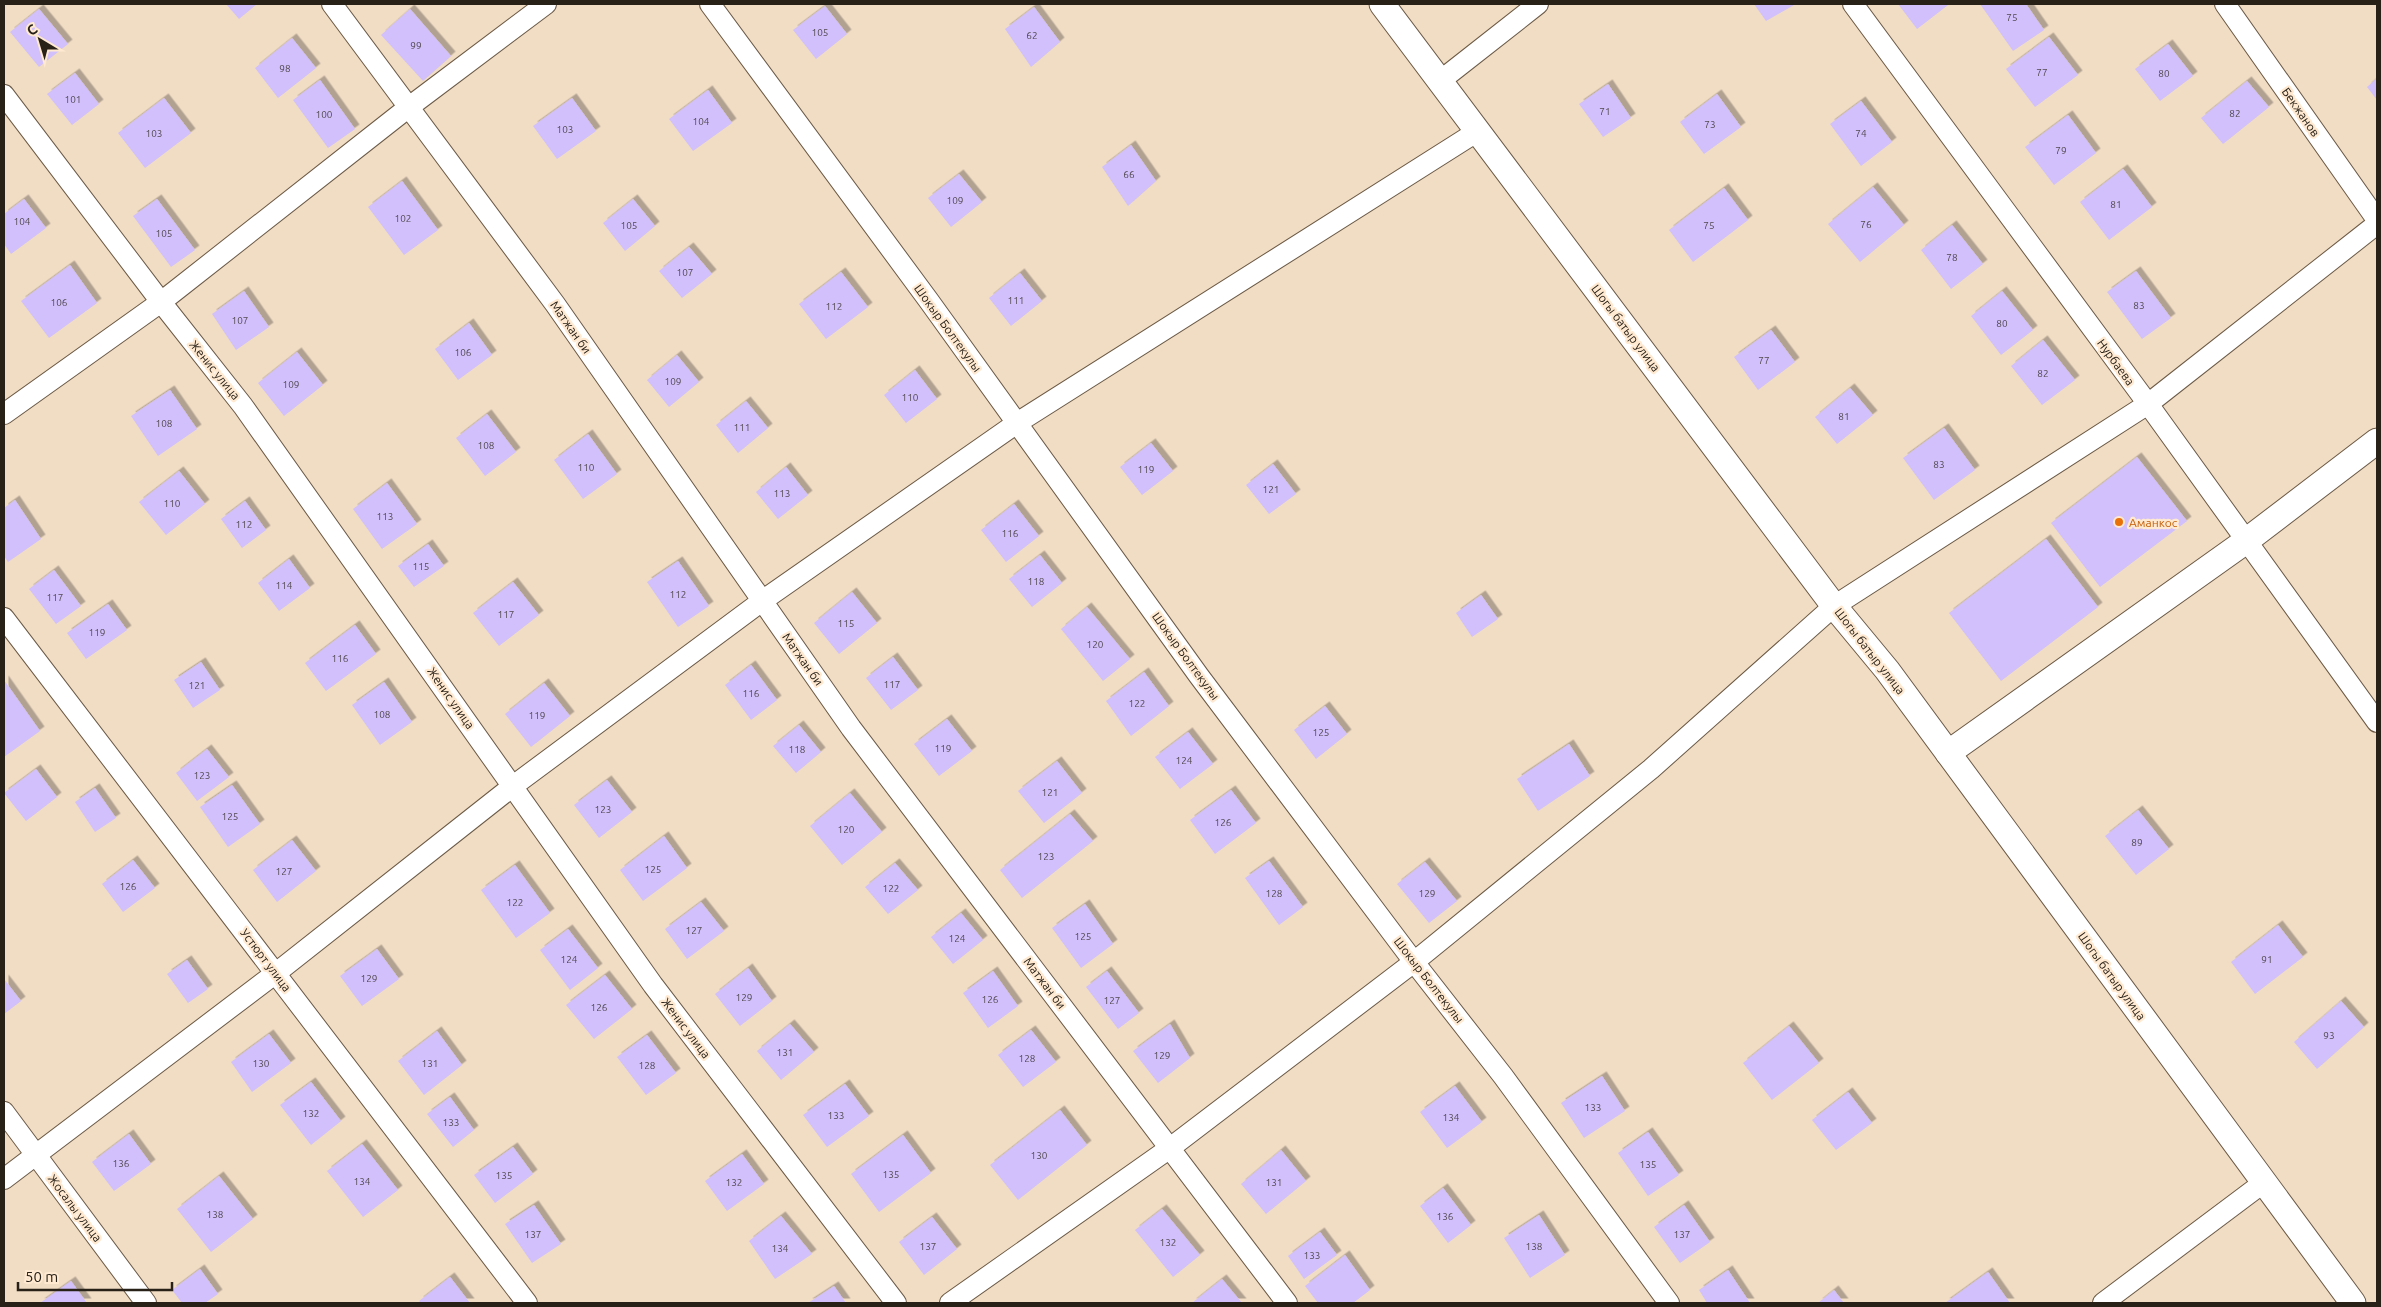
<svg xmlns="http://www.w3.org/2000/svg" width="2381" height="1307" font-family="Ubuntu,sans-serif">
<style>
.building{fill:#d1c0fb;filter:url(#shadow)}
.lines{fill:none;stroke-linecap:round;stroke-linejoin:round}
.minor-casing{stroke:#6b5945;stroke-width:22}
.tertiary-casing{stroke:#6b5945;stroke-width:27}
.minor{stroke:#fff;stroke-width:20}
.tertiary{stroke:#fff;stroke-width:25}
.food-dot{fill:#e8710a;stroke:#ffe9d1;stroke-width:2}
.labels{text-anchor:middle;dominant-baseline:central;stroke-width:4.5;stroke-linejoin:round;paint-order:stroke}
.number-label{font-size:10px;fill:#524951}
.street-label{font-size:12px;fill:#282118;stroke:#ffe9d1}
.food-label{font-size:12px;fill:#c56008;stroke:#ffe9d1;text-anchor:start}
</style>
<defs>
<filter id="shadow"><feDropShadow dx="4.5" dy="-4.5" stdDeviation="0" flood-color="#0004"/></filter>
</defs>
<rect width="100%" height="100%" fill="#f1dcc4"/>
<!-- building -->
<g class="building">
<polygon points="226,4 257,4 239,19"/>
<polygon points="1754,4 1796,4 1766,21"/>
<polygon points="1898,4 1948,4 1948,5 1917,29"/>
<polygon points="1980,4 2026,4 2044,30 2013,51"/>
<polygon points="825,6 847,34 816,59 793,30"/>
<polygon points="1034,7 1060,42 1031,67 1005,29"/>
<polygon points="39,9 68,44 39,67 10,32"/>
<polygon points="410,9 451,56 423,81 381,35"/>
<polygon points="2049,37 2078,75 2035,107 2006,69"/>
<polygon points="292,38 316,68 278,98 255,68"/>
<polygon points="2168,44 2193,76 2160,101 2135,69"/>
<polygon points="75,73 99,104 72,125 47,94"/>
<polygon points="2377,78 2377,100 2367,87"/>
<polygon points="320,80 355,129 328,148 293,100"/>
<polygon points="2247,81 2269,107 2223,144 2201,118"/>
<polygon points="1608,84 1631,118 1603,137 1579,104"/>
<polygon points="708,90 732,123 693,151 669,119"/>
<polygon points="1717,94 1741,127 1704,154 1680,122"/>
<polygon points="164,98 191,133 145,168 118,133"/>
<polygon points="572,98 596,131 557,159 533,126"/>
<polygon points="1861,101 1892,142 1861,166 1830,124"/>
<polygon points="2068,115 2096,153 2054,185 2025,147"/>
<polygon points="1131,145 1156,181 1128,206 1102,167"/>
<polygon points="2123,169 2152,207 2109,240 2080,202"/>
<polygon points="959,174 982,202 951,227 928,198"/>
<polygon points="402,181 438,230 404,255 368,207"/>
<polygon points="1873,187 1904,225 1860,262 1828,224"/>
<polygon points="1724,188 1748,220 1693,262 1669,230"/>
<polygon points="24,199 46,228 11,254 4,244 4,214"/>
<polygon points="157,199 195,250 171,267 133,216"/>
<polygon points="633,199 655,226 625,251 603,223"/>
<polygon points="1952,225 1983,264 1951,289 1921,250"/>
<polygon points="689,247 712,274 682,298 659,271"/>
<polygon points="70,265 97,303 49,338 21,301"/>
<polygon points="2136,271 2171,318 2142,339 2107,292"/>
<polygon points="841,272 868,307 826,339 799,304"/>
<polygon points="1020,273 1042,301 1011,326 989,298"/>
<polygon points="244,291 269,327 236,350 212,314"/>
<polygon points="2002,291 2033,330 2001,355 1971,316"/>
<polygon points="469,323 492,355 458,380 435,349"/>
<polygon points="1771,330 1795,362 1758,390 1734,357"/>
<polygon points="2043,340 2075,380 2042,405 2011,366"/>
<polygon points="297,352 323,385 284,416 258,383"/>
<polygon points="677,355 699,382 669,407 647,380"/>
<polygon points="915,370 937,399 906,423 884,395"/>
<polygon points="1850,388 1873,415 1837,444 1815,417"/>
<polygon points="170,390 197,429 158,456 131,416"/>
<polygon points="746,401 768,428 738,453 716,425"/>
<polygon points="487,414 516,452 485,476 456,438"/>
<polygon points="1944,428 1975,470 1934,500 1903,458"/>
<polygon points="588,434 617,474 583,499 554,460"/>
<polygon points="1151,443 1173,471 1142,495 1120,467"/>
<polygon points="2137,457 2187,521 2100,587 2051,523"/>
<polygon points="1273,464 1296,494 1269,514 1246,485"/>
<polygon points="786,467 808,495 778,519 756,492"/>
<polygon points="179,471 205,504 166,535 139,502"/>
<polygon points="387,483 417,524 382,549 353,509"/>
<polygon points="15,500 41,539 8,562 4,556 4,508"/>
<polygon points="245,501 266,530 242,548 221,519"/>
<polygon points="1014,504 1039,536 1006,562 981,530"/>
<polygon points="2046,539 2098,607 2001,681 1949,613"/>
<polygon points="428,544 444,566 414,587 398,566"/>
<polygon points="1040,555 1062,583 1032,607 1009,579"/>
<polygon points="289,559 310,588 279,611 258,583"/>
<polygon points="678,561 709,606 678,627 647,582"/>
<polygon points="54,570 81,606 56,624 29,589"/>
<polygon points="513,582 539,615 499,646 473,613"/>
<polygon points="852,592 877,623 839,654 814,623"/>
<polygon points="1481,595 1498,619 1472,637 1456,613"/>
<polygon points="108,604 127,630 86,659 67,633"/>
<polygon points="1087,607 1130,659 1103,681 1061,629"/>
<polygon points="355,625 376,654 326,691 305,663"/>
<polygon points="893,657 918,690 891,710 866,678"/>
<polygon points="201,662 220,690 193,708 174,680"/>
<polygon points="751,665 777,700 751,720 725,685"/>
<polygon points="1144,672 1169,706 1131,736 1106,701"/>
<polygon points="4,680 40,731 4,757"/>
<polygon points="384,682 412,722 380,745 352,705"/>
<polygon points="544,683 570,716 531,747 505,714"/>
<polygon points="1325,706 1347,734 1316,759 1294,730"/>
<polygon points="947,719 972,751 939,776 914,744"/>
<polygon points="799,725 821,752 796,773 773,746"/>
<polygon points="1188,732 1213,764 1180,789 1155,757"/>
<polygon points="1569,744 1590,776 1538,811 1517,779"/>
<polygon points="207,749 229,777 197,801 176,773"/>
<polygon points="1057,761 1082,793 1044,823 1018,791"/>
<polygon points="36,769 57,797 26,821 4,793"/>
<polygon points="607,780 632,812 599,838 574,805"/>
<polygon points="232,785 260,824 228,847 200,807"/>
<polygon points="95,788 116,818 95,832 75,802"/>
<polygon points="1231,790 1256,823 1215,854 1190,820"/>
<polygon points="850,793 882,832 842,865 810,826"/>
<polygon points="2138,810 2169,849 2136,875 2105,836"/>
<polygon points="1070,814 1093,841 1022,898 1000,870"/>
<polygon points="664,836 687,868 643,901 620,870"/>
<polygon points="292,840 316,871 277,902 253,870"/>
<polygon points="133,860 155,888 123,912 102,884"/>
<polygon points="1269,861 1303,907 1279,925 1245,878"/>
<polygon points="1425,862 1457,901 1429,923 1397,884"/>
<polygon points="895,863 918,890 888,914 865,887"/>
<polygon points="515,865 550,913 516,938 481,890"/>
<polygon points="701,902 724,931 687,959 665,929"/>
<polygon points="1085,904 1113,944 1081,968 1052,928"/>
<polygon points="961,913 983,940 953,964 931,937"/>
<polygon points="2278,925 2303,957 2255,994 2231,962"/>
<polygon points="568,929 598,968 570,990 540,950"/>
<polygon points="377,949 399,979 362,1006 340,976"/>
<polygon points="187,960 208,989 188,1003 167,974"/>
<polygon points="748,968 772,1001 740,1026 715,994"/>
<polygon points="993,971 1018,1006 988,1028 963,993"/>
<polygon points="1107,971 1139,1013 1118,1029 1086,987"/>
<polygon points="605,975 632,1009 594,1039 566,1005"/>
<polygon points="4,979 21,1001 4,1014"/>
<polygon points="2341,1001 2364,1027 2317,1069 2294,1042"/>
<polygon points="790,1024 814,1052 781,1080 757,1051"/>
<polygon points="1170,1024 1190,1058 1158,1083 1133,1051"/>
<polygon points="1789,1026 1819,1063 1772,1100 1743,1063"/>
<polygon points="1031,1030 1056,1062 1023,1087 998,1055"/>
<polygon points="437,1031 462,1065 424,1095 398,1061"/>
<polygon points="269,1034 291,1063 252,1092 231,1062"/>
<polygon points="647,1035 676,1073 646,1095 617,1057"/>
<polygon points="1602,1076 1625,1111 1584,1138 1561,1103"/>
<polygon points="311,1082 341,1121 311,1145 280,1105"/>
<polygon points="845,1084 869,1116 827,1147 803,1115"/>
<polygon points="1455,1086 1482,1122 1447,1148 1420,1112"/>
<polygon points="1848,1092 1872,1123 1836,1150 1812,1120"/>
<polygon points="450,1097 474,1130 453,1147 427,1114"/>
<polygon points="1060,1110 1087,1145 1018,1200 990,1165"/>
<polygon points="1648,1132 1679,1175 1648,1196 1618,1153"/>
<polygon points="129,1134 151,1164 114,1191 92,1162"/>
<polygon points="903,1135 931,1173 879,1212 851,1174"/>
<polygon points="362,1144 398,1190 363,1217 327,1171"/>
<polygon points="513,1147 533,1174 495,1203 474,1175"/>
<polygon points="1281,1150 1306,1181 1266,1214 1241,1184"/>
<polygon points="742,1154 764,1184 727,1211 705,1181"/>
<polygon points="219,1176 253,1219 211,1252 177,1209"/>
<polygon points="1443,1188 1471,1225 1448,1243 1420,1206"/>
<polygon points="534,1205 561,1244 532,1263 505,1224"/>
<polygon points="1684,1205 1710,1242 1680,1263 1654,1227"/>
<polygon points="1162,1209 1200,1255 1173,1277 1135,1230"/>
<polygon points="1539,1215 1565,1255 1530,1278 1504,1238"/>
<polygon points="781,1216 812,1254 775,1279 749,1241"/>
<polygon points="932,1217 957,1249 924,1275 899,1242"/>
<polygon points="1320,1232 1337,1255 1304,1279 1288,1256"/>
<polygon points="1345,1255 1370,1290 1353,1303 1318,1303 1305,1286"/>
<polygon points="200,1269 218,1294 205,1303 182,1303 172,1290"/>
<polygon points="1728,1270 1750,1303 1707,1303 1699,1290"/>
<polygon points="1988,1272 2010,1303 1945,1303"/>
<polygon points="450,1277 470,1303 421,1303 419,1301"/>
<polygon points="1222,1279 1242,1303 1192,1303"/>
<polygon points="71,1281 87,1303 40,1303"/>
<polygon points="834,1286 846,1303 808,1303"/>
<polygon points="1834,1290 1844,1303 1818,1303"/>
</g>
<g class="lines">
<defs>
<g id="minor">
<polyline points="332,4 555,304 851,728 1287,1303"/>
<polyline points="710,4 929,301 1199,676 1414,962 1503,1076 1669,1303"/>
<polyline points="1853,4 2148,404 2377,722"/>
<polyline points="2225,4 2377,220"/>
<polyline points="1440,81 1538,4"/>
<polyline points="4,95 161,302 243,406 653,985 896,1303"/>
<polyline points="4,414 161,302 409,107 546,4"/>
<polyline points="4,618 527,1303"/>
<polyline points="4,1112 146,1303"/>
<polyline points="4,1179 276,973 513,786 762,601 1017,423 1478,131"/>
<polyline points="950,1303 1170,1148 1414,962 1651,769 1834,606 2148,404 2377,224"/>
<polyline points="2103,1303 2263,1183"/>
</g>
<g id="tertiary">
<polyline points="1382,4 1834,606 1887,670 2353,1303"/>
<polyline points="1948,753 2246,541 2377,441"/>
</g>
</defs>
<!-- minor casing -->
<use href="#minor" class="minor-casing"/>
<!-- tertiary casing -->
<use href="#tertiary" class="tertiary-casing"/>
<!-- minor -->
<use href="#minor" class="minor"/>
<!-- tertiary -->
<use href="#tertiary" class="tertiary"/>
</g>
<!-- markers -->
<circle class="food-dot" cx="2119" cy="522" r="5"/>
<g class="labels">
<!-- number labels -->
<g class="number-label">
<text x="2012" y="17">75</text>
<text x="820" y="32">105</text>
<text x="1032" y="35">62</text>
<text x="416" y="45">99</text>
<text x="285" y="68">98</text>
<text x="2042" y="72">77</text>
<text x="2164" y="73">80</text>
<text x="73" y="99">101</text>
<text x="1605" y="111">71</text>
<text x="2235" y="113">82</text>
<text x="324" y="114">100</text>
<text x="701" y="121">104</text>
<text x="1710" y="124">73</text>
<text x="565" y="129">103</text>
<text x="154" y="133">103</text>
<text x="1861" y="133">74</text>
<text x="2061" y="150">79</text>
<text x="1129" y="174">66</text>
<text x="955" y="200">109</text>
<text x="2116" y="204">81</text>
<text x="403" y="218">102</text>
<text x="22" y="221">104</text>
<text x="1866" y="224">76</text>
<text x="629" y="225">105</text>
<text x="1709" y="225">75</text>
<text x="164" y="233">105</text>
<text x="1952" y="257">78</text>
<text x="685" y="272">107</text>
<text x="1016" y="300">111</text>
<text x="59" y="302">106</text>
<text x="2139" y="305">83</text>
<text x="834" y="306">112</text>
<text x="240" y="320">107</text>
<text x="2002" y="323">80</text>
<text x="463" y="352">106</text>
<text x="1764" y="360">77</text>
<text x="2043" y="373">82</text>
<text x="673" y="381">109</text>
<text x="291" y="384">109</text>
<text x="910" y="397">110</text>
<text x="1844" y="416">81</text>
<text x="164" y="423">108</text>
<text x="742" y="427">111</text>
<text x="486" y="445">108</text>
<text x="1939" y="464">83</text>
<text x="586" y="467">110</text>
<text x="1146" y="469">119</text>
<text x="1271" y="489">121</text>
<text x="782" y="493">113</text>
<text x="172" y="503">110</text>
<text x="385" y="516">113</text>
<text x="244" y="524">112</text>
<text x="1010" y="533">116</text>
<text x="421" y="566">115</text>
<text x="1036" y="581">118</text>
<text x="284" y="585">114</text>
<text x="678" y="594">112</text>
<text x="55" y="597">117</text>
<text x="506" y="614">117</text>
<text x="846" y="623">115</text>
<text x="97" y="632">119</text>
<text x="1095" y="644">120</text>
<text x="340" y="658">116</text>
<text x="892" y="684">117</text>
<text x="197" y="685">121</text>
<text x="751" y="693">116</text>
<text x="1137" y="703">122</text>
<text x="382" y="714">108</text>
<text x="537" y="715">119</text>
<text x="1321" y="732">125</text>
<text x="943" y="748">119</text>
<text x="797" y="749">118</text>
<text x="1184" y="760">124</text>
<text x="202" y="775">123</text>
<text x="1050" y="792">121</text>
<text x="603" y="809">123</text>
<text x="230" y="816">125</text>
<text x="1223" y="822">126</text>
<text x="846" y="829">120</text>
<text x="2137" y="842">89</text>
<text x="1046" y="856">123</text>
<text x="653" y="869">125</text>
<text x="284" y="871">127</text>
<text x="128" y="886">126</text>
<text x="891" y="888">122</text>
<text x="1274" y="893">128</text>
<text x="1427" y="893">129</text>
<text x="515" y="902">122</text>
<text x="694" y="930">127</text>
<text x="1083" y="936">125</text>
<text x="957" y="938">124</text>
<text x="569" y="959">124</text>
<text x="2267" y="959">91</text>
<text x="369" y="978">129</text>
<text x="744" y="997">129</text>
<text x="990" y="999">126</text>
<text x="1112" y="1000">127</text>
<text x="599" y="1007">126</text>
<text x="2329" y="1035">93</text>
<text x="785" y="1052">131</text>
<text x="1162" y="1055">129</text>
<text x="1027" y="1058">128</text>
<text x="261" y="1063">130</text>
<text x="430" y="1063">131</text>
<text x="647" y="1065">128</text>
<text x="1593" y="1107">133</text>
<text x="311" y="1113">132</text>
<text x="836" y="1115">133</text>
<text x="1451" y="1117">134</text>
<text x="451" y="1122">133</text>
<text x="1039" y="1155">130</text>
<text x="121" y="1163">136</text>
<text x="1648" y="1164">135</text>
<text x="891" y="1174">135</text>
<text x="504" y="1175">135</text>
<text x="362" y="1181">134</text>
<text x="734" y="1182">132</text>
<text x="1274" y="1182">131</text>
<text x="215" y="1214">138</text>
<text x="1445" y="1216">136</text>
<text x="533" y="1234">137</text>
<text x="1682" y="1234">137</text>
<text x="1168" y="1242">132</text>
<text x="928" y="1246">137</text>
<text x="1534" y="1246">138</text>
<text x="780" y="1248">134</text>
<text x="1312" y="1255">133</text>
</g>
<!-- street labels -->
<g class="street-label">
<text transform="translate(2301 112) rotate(55)">Бекжанов</text>
<text transform="translate(571 327) rotate(55)">Матжан би</text>
<text transform="translate(948 328) rotate(54)">Шокыр Болтекулы</text>
<text transform="translate(1626 328) rotate(53)">Шогы батыр улица</text>
<text transform="translate(2116 362) rotate(54)">Нурбаева</text>
<text transform="translate(215 370) rotate(51)">Женис улица</text>
<text transform="translate(1870 651) rotate(52)">Шогы батыр улица</text>
<text transform="translate(1186 656) rotate(54)">Шокыр Болтекулы</text>
<text transform="translate(803 659) rotate(55)">Матжан би</text>
<text transform="translate(451 698) rotate(55)">Женис улица</text>
<text transform="translate(266 960) rotate(53)">Устюрт улица</text>
<text transform="translate(2112 976) rotate(54)">Шогы батыр улица</text>
<text transform="translate(1429 980) rotate(52)">Шокыр Болтекулы</text>
<text transform="translate(1045 983) rotate(53)">Матжан би</text>
<text transform="translate(686 1028) rotate(53)">Женис улица</text>
<text transform="translate(75 1208) rotate(53)">Жосалы улица</text>
</g>
<!-- food labels -->
<g class="food-label">
<text x="2129" y="522">Аманкос</text>
</g>
</g>
<!-- border -->
<rect width="2381" height="1307" fill="none" stroke="#282118" stroke-width="10"/>
<!-- north arrow -->
<g transform="translate(40 40) rotate(322)" stroke="#ffe9d1" stroke-width="4" paint-order="stroke">
<path d="M0-4L9 19L0 12L-9 19Z" fill="#282118"/>
<text y="-8" font-size="14" font-weight="bold" text-anchor="middle" fill="#282118">С</text>
</g>
<!-- scale -->
<path d="M18 1282v8h154v-8" fill="none" stroke="#282118" stroke-width="2.5"/>
<text x="25" y="1282" font-size="15" fill="#282118" stroke="#ffe9d1" stroke-width="4" paint-order="stroke">50 m</text>
</svg>
